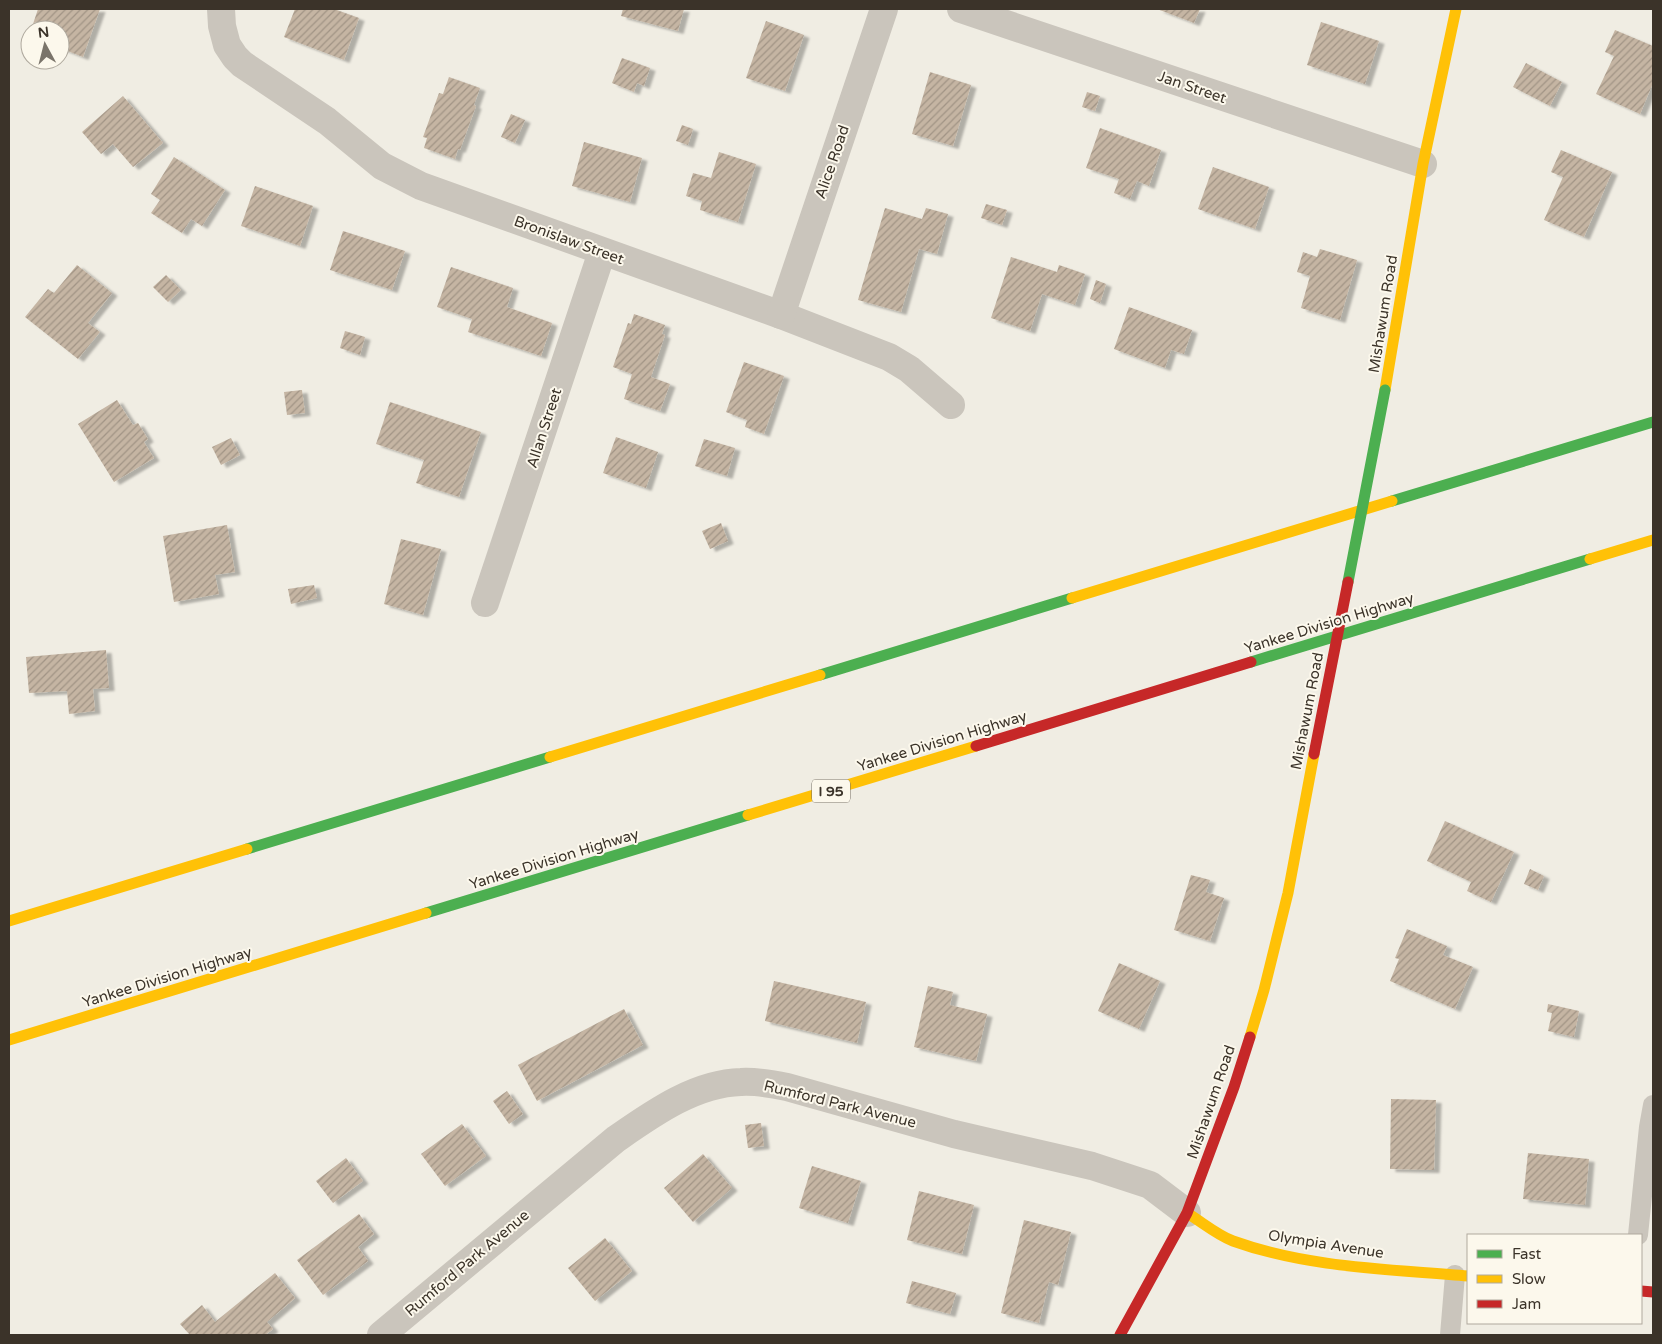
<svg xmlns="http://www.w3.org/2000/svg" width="1662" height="1344" font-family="'Varela Round',sans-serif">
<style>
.building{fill:url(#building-hatch);filter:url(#shadow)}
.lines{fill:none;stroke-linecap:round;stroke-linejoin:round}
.lane{stroke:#cac5bc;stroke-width:20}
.street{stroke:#cac5bc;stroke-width:28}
.fast{stroke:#4caf50;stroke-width:11}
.slow{stroke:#ffc107;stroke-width:11}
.jam{stroke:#c62828;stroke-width:11}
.fast-bridge{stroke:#4caf50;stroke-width:11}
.jam-bridge{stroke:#c62828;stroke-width:11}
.labels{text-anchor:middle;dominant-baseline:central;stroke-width:4;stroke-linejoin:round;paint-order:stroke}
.shield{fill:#fcf8ec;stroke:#756e64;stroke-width:1}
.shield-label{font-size:14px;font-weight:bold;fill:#3b3329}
.street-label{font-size:15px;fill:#3b3329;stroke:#fcf8ec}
</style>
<defs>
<pattern id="building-hatch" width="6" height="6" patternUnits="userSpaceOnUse" patternTransform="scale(1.25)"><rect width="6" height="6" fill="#c5b5a3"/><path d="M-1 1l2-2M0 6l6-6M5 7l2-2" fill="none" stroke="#a19485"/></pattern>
<filter id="shadow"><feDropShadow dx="5.5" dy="3" stdDeviation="1" flood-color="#0004"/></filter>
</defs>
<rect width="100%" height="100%" fill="#f0ede3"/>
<!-- building -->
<g class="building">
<polygon points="38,9 56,10 56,9 100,9 83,57 60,48 60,30 31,30"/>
<polygon points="295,9 334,9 359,18 344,60 284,37"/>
<polygon points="623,9 684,9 678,31 621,16"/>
<polygon points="1157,9 1200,9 1194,23"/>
<polygon points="766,21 804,35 785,91 746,78"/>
<polygon points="1321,22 1379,41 1365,84 1307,65"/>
<polygon points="1615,30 1653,46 1653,83 1640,114 1596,94 1614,56 1605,52"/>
<polygon points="622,58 650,68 644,86 637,83 634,92 612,83"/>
<polygon points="1526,63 1562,82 1550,106 1513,87"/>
<polygon points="930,72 971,85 953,146 912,134"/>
<polygon points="449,77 480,88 474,105 476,106 460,150 458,149 455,159 424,148 427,138 423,137 439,93 443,94"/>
<polygon points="1087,92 1100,96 1095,111 1082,107"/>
<polygon points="123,96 163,143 133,167 113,144 101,154 82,132"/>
<polygon points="511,114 525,120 515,143 501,137"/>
<polygon points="682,125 693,129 688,145 676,141"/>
<polygon points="1100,128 1161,150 1149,186 1137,181 1130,199 1114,193 1119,179 1086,168"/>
<polygon points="584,142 642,158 630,202 572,186"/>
<polygon points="1561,150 1612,172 1584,237 1544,220 1563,177 1551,172"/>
<polygon points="719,152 756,164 738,222 700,210 702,201 686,196 693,173 711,178"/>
<polygon points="174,157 225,190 202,226 191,219 182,233 151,213 160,200 151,194"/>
<polygon points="1213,167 1269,187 1255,229 1198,209"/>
<polygon points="255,186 313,206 300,246 241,226"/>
<polygon points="986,204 1007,210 1002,225 981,218"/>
<polygon points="885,208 922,219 926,208 948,214 937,254 919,249 901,312 858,300"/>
<polygon points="343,231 405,251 392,290 330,270"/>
<polygon points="1320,249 1357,260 1340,320 1301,308 1310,276 1297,272 1303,252 1317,257"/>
<polygon points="1011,257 1057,272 1059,265 1085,274 1075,305 1042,294 1030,331 991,318"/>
<polygon points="77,265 112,293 88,323 100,332 78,359 25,317 48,289 54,293"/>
<polygon points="451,267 513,288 507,307 552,323 541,356 468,332 472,319 437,307"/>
<polygon points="166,275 181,290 168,302 153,287"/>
<polygon points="1096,280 1106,284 1100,303 1090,299"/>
<polygon points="1129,307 1192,330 1184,354 1171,350 1165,368 1114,349"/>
<polygon points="634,314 665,325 662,334 665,335 651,377 670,384 660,411 624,399 632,374 613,367 628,323 631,324"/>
<polygon points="345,331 365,337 360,355 340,348"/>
<polygon points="744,362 784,376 764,434 745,427 747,420 726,412"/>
<polygon points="302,390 305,413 287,415 284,392"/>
<polygon points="117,400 133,425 138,423 148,439 144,442 154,458 114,482 78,424"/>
<polygon points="390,402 481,432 459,497 416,483 424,460 376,444"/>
<polygon points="616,437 658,452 646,488 603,473"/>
<polygon points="231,438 240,455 221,465 212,447"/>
<polygon points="704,439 735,448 727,476 695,466"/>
<polygon points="721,523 728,541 710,549 702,531"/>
<polygon points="227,525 235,572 215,575 219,594 174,602 163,536"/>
<polygon points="401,539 441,549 423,615 384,604"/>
<polygon points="314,585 317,598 291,604 288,589"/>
<polygon points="106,650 109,688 93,689 95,711 69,714 67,691 29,693 26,657"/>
<polygon points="1445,821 1514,852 1491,902 1467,891 1471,882 1427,861"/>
<polygon points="1530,869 1544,876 1538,890 1524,884"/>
<polygon points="1191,875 1210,880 1206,892 1224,898 1210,941 1174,930"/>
<polygon points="1407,929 1447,946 1443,955 1473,967 1455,1009 1390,981 1399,959 1395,958"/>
<polygon points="1119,963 1160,981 1139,1029 1098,1011"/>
<polygon points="774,981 866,1002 857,1043 765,1021"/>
<polygon points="928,986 953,992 950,1005 987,1014 976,1061 914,1047"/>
<polygon points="1548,1004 1579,1011 1574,1037 1548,1031 1552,1013 1547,1012"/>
<polygon points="624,1009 643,1045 537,1101 518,1065"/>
<polygon points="507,1091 523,1114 509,1124 493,1101"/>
<polygon points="1391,1099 1436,1100 1434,1170 1390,1169"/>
<polygon points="761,1123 764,1146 748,1148 745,1125"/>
<polygon points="462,1124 486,1156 445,1186 421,1154"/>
<polygon points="1528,1153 1589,1159 1585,1205 1523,1199"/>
<polygon points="703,1154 732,1188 693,1222 664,1188"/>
<polygon points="346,1158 363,1181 333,1203 316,1181"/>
<polygon points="812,1166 861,1181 848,1223 799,1208"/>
<polygon points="919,1191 974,1205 962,1254 907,1240"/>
<polygon points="359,1214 374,1234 358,1247 368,1261 323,1295 297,1260"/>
<polygon points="1024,1220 1071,1232 1058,1285 1049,1282 1039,1323 1001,1313"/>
<polygon points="605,1238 632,1271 595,1301 568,1268"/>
<polygon points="275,1273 295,1298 267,1322 273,1329 265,1335 190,1335 180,1324 202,1305 215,1322"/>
<polygon points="912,1281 956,1293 950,1314 906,1303"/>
</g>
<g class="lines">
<!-- lane -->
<g class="lane">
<polyline points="1638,1235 1649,1127 1653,1105"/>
<polyline points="1450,1335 1455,1275"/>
</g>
<!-- street -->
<g class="street">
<polyline points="221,9 222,26 227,45 235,57 242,64 327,121 382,166 421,186 781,315 889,357 909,369 951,405"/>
<polyline points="961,9 1423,164"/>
<polyline points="781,315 884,9"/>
<polyline points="485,603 602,252"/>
<path d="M381 1335 616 1139C652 1114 695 1083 741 1082 756 1081 772 1084 787 1087L954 1134 1092 1166 1150 1185 1187 1213"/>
</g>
<!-- fast -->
<g class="fast">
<polyline points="1392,501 1653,422"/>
<polyline points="1251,662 1590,559"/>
<polyline points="820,675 1072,598"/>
<polyline points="247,849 550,757"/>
<polyline points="426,913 748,815"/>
</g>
<!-- slow -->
<g class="slow">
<polyline points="1385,390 1423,164 1456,9"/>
<polyline points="1590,559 1653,540"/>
<polyline points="1072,598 1392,501"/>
<polyline points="550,757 820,675"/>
<polyline points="748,815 976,746"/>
<polyline points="9,921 247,849"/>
<polyline points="1250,1037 1264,990 1288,893 1314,754"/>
<polyline points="9,1040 426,913"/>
<path d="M1187 1213C1202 1222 1217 1235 1233 1241 1308 1268 1390 1269 1468 1276"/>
</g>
<!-- jam -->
<g class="jam">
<polyline points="976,746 1251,662"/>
<polyline points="1641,1291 1653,1292"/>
<polyline points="1120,1335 1187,1213 1234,1087 1250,1037"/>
</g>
<!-- fast-bridge -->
<polyline class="fast-bridge" points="1348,582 1385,390"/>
<!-- jam-bridge -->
<polyline class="jam-bridge" points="1314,754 1348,582"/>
</g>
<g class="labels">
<!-- shield labels -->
<rect class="shield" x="812" y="779.5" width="38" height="23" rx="4"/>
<g class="shield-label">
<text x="831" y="791">I 95</text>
</g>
<!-- street labels -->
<g class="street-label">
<text transform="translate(1192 87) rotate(19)">Jan Street</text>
<text transform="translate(832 162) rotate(-71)">Alice Road</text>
<text transform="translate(569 240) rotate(20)">Bronislaw Street</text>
<text transform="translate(1383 314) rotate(-81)">Mishawum Road</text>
<text transform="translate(544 428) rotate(-72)">Allan Street</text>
<text transform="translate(1329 623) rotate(-17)">Yankee Division Highway</text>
<text transform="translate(1307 711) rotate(-79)">Mishawum Road</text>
<text transform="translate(942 741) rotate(-17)">Yankee Division Highway</text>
<text transform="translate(554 859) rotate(-17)">Yankee Division Highway</text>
<text transform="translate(167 977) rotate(-17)">Yankee Division Highway</text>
<text transform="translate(1211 1102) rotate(-71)">Mishawum Road</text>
<text transform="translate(840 1104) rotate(14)">Rumford Park Avenue</text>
<text transform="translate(1326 1244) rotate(9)">Olympia Avenue</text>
<text transform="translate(467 1263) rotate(-40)">Rumford Park Avenue</text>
</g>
</g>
<!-- border -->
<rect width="1662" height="1344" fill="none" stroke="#3b3329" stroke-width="20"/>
<!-- legend -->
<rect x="1467" y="1234" width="175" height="90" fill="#fcf8ec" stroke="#afa99e"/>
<rect x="1477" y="1250" width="25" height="8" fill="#4caf50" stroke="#afa99e"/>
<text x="1512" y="1259" font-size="15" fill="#3b3329">Fast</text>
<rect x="1477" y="1275" width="25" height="8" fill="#ffc107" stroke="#afa99e"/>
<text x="1512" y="1284" font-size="15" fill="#3b3329">Slow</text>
<rect x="1477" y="1300" width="25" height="8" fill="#c62828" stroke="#afa99e"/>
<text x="1512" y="1309" font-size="15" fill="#3b3329">Jam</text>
<!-- north arrow -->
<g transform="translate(45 45) rotate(353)"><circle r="24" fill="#fcf8ec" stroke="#afa99e"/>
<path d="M0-4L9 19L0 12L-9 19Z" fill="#7a746a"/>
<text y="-8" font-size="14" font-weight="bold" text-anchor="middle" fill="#3b3329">N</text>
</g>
</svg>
